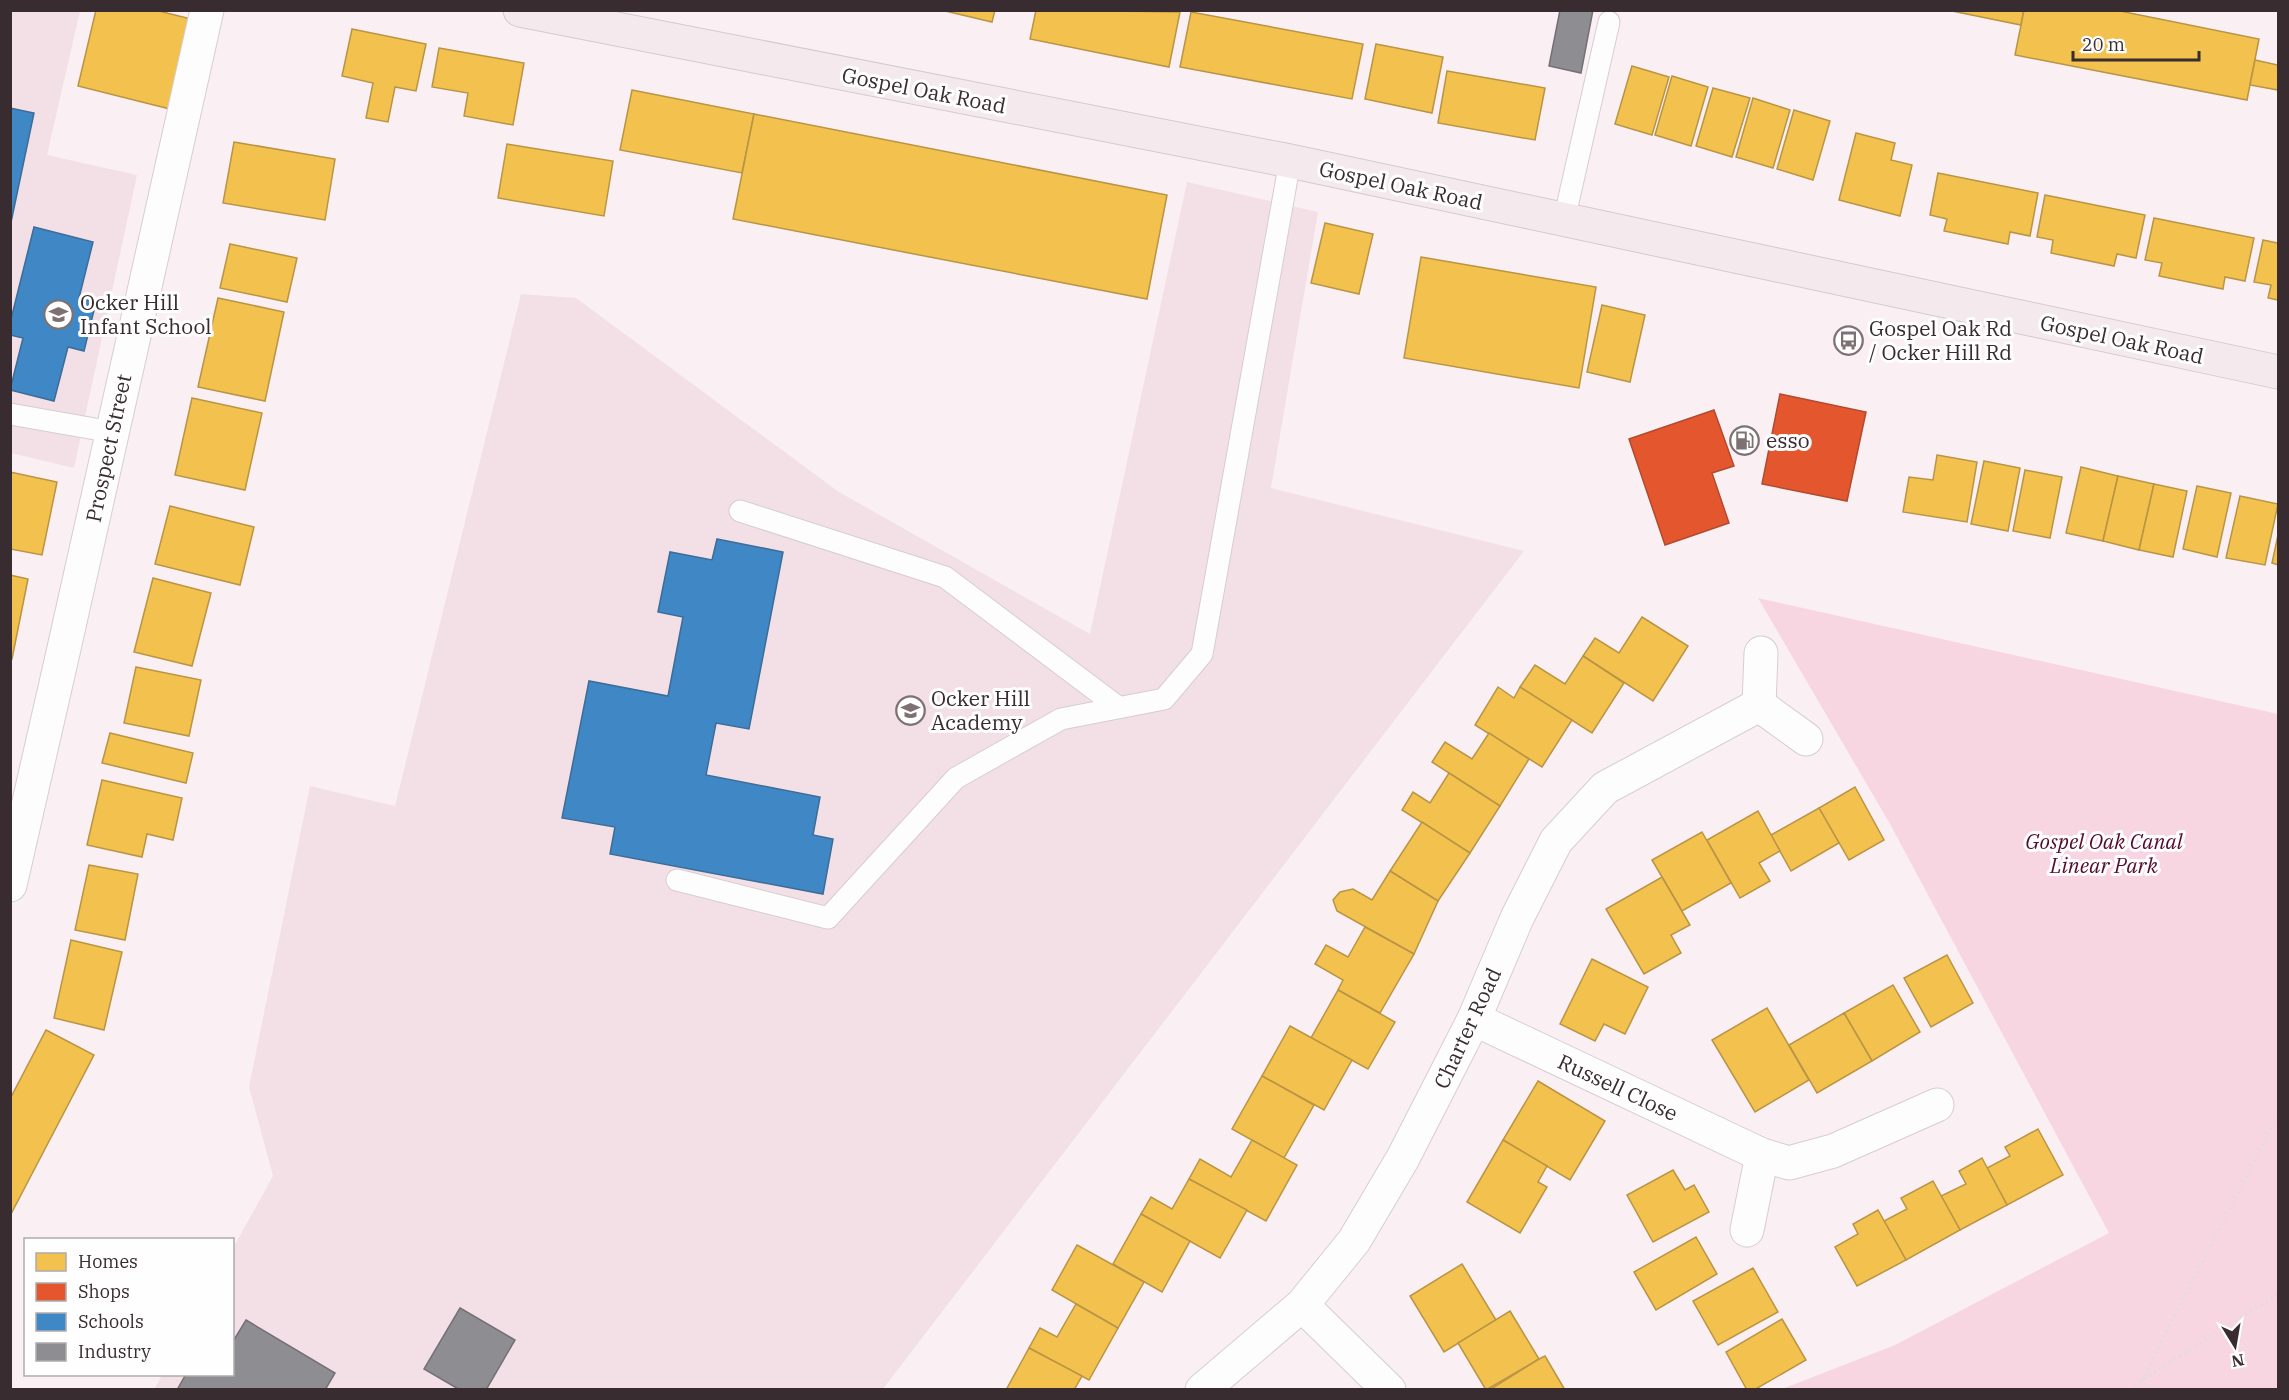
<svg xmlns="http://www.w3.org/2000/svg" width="2289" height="1400" font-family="'IBM Plex Serif',serif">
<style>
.built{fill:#f2e0e6}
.green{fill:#f8d6e1}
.homes{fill:#f2c14e;stroke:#ba9445;stroke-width:1.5}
.shops{fill:#e4572e;stroke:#b14a2f;stroke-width:1.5}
.schools{fill:#3f88c5;stroke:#3d6c98;stroke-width:1.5}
.industry{fill:#8d8d92;stroke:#747075;stroke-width:1.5}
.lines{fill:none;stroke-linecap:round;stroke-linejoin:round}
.lane-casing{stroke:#d7cdd0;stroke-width:23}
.street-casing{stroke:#d7cdd0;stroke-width:35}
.primary-casing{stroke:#d2cbce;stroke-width:35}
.path{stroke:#e0dcdd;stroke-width:4;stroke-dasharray:1.5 4.5;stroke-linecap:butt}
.lane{stroke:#fefdfd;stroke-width:21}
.street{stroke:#fefdfd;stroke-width:33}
.primary{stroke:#f4eaee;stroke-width:33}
.labels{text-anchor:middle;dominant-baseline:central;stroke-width:6;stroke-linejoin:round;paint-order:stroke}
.street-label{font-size:21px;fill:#392c30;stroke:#fefefe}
.poi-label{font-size:21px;fill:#392c30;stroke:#fefefe;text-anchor:start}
.park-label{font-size:21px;font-style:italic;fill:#540b2e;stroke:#fefefe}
</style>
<rect width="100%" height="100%" fill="#faf0f3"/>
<!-- built -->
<g class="built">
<polygon points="11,11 80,11 47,155 137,175 74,468 11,453"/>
<polygon points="1187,182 1318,212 1271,488 1524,551 883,1389 154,1390 162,1375 232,1374 233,1248 273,1176 249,1087 310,786 395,806 521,294 576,298 839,492 1090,634"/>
</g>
<!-- green -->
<polygon class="green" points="1758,598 2278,714 2278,1389 1782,1389 1895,1345 2109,1233 1890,824"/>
<!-- homes -->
<g class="homes">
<polygon points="96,10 155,10 191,19 170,109 78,86"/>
<polygon points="941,10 995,10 992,22"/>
<polygon points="1036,10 1180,12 1169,67 1030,39"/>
<polygon points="1947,10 2024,10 2021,25"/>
<polygon points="2024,10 2115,10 2259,39 2247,100 2015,55"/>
<polygon points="1191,12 1363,44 1352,99 1180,67"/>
<polygon points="352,29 426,44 416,91 395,87 388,122 366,118 373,83 342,76"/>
<polygon points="1376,44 1443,57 1432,113 1365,99"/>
<polygon points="439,48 524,63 513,125 464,116 468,93 432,87"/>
<polygon points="2255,60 2278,65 2278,90 2250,85"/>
<polygon points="1632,66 1669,77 1652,135 1615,124"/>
<polygon points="1447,71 1545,88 1535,140 1438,123"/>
<polygon points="1672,76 1708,87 1691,146 1655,135"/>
<polygon points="1713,88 1750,98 1732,157 1696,146"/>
<polygon points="632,90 754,114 742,173 620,150"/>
<polygon points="1753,98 1790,110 1773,168 1736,157"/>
<polygon points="1794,110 1830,121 1813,180 1777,169"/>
<polygon points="754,114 1167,195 1147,299 733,219"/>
<polygon points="1856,133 1895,143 1891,160 1912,165 1900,216 1839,200"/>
<polygon points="234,142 335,159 325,220 223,203"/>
<polygon points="507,144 613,161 604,216 498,198"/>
<polygon points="1938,173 2038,193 2030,236 2010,232 2008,244 1944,231 1947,219 1930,215"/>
<polygon points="2045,195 2145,215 2136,258 2117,254 2114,266 2051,253 2053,240 2037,237"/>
<polygon points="2154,218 2254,238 2245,281 2225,277 2223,289 2159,276 2162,263 2145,260"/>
<polygon points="1325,223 1373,234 1359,294 1311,283"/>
<polygon points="2263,240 2278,243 2278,300 2268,298 2271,285 2254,282"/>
<polygon points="230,244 297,258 287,302 220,288"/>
<polygon points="1421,257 1596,287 1579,388 1404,358"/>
<polygon points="218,298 284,312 265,401 198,387"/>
<polygon points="1602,305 1645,315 1630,382 1587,372"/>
<polygon points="192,398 262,413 245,490 175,475"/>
<polygon points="1937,455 1977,462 1967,522 1903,512 1909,477 1933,480"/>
<polygon points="1984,461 2020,468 2008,531 1971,524"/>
<polygon points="2081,467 2118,476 2103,541 2066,533"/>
<polygon points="2025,470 2062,477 2050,538 2013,531"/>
<polygon points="10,472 57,482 42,555 10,549"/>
<polygon points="2118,476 2154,484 2139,550 2103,541"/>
<polygon points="2154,484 2187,491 2173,557 2139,550"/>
<polygon points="2197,486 2231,493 2217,557 2183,549"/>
<polygon points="2240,496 2278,504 2265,565 2226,558"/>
<polygon points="170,506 254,527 240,585 155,564"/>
<polygon points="2278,535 2278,565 2272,563"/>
<polygon points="10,575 28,579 12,659 10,659"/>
<polygon points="153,578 211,593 192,666 134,652"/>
<polygon points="1642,617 1688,646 1653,701 1583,656 1595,638 1619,653"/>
<polygon points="1583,656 1624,683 1592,733 1520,687 1535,665 1565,684"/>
<polygon points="136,667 201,680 189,736 124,723"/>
<polygon points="1498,687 1514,698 1520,687 1572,720 1542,767 1475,725"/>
<polygon points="110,733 193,753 186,783 102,763"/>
<polygon points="1489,733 1529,759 1500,806 1432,762 1445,742 1472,759"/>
<polygon points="1449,773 1500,806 1470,853 1402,810 1413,792 1430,803"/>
<polygon points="102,780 182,798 173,840 147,834 142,857 87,845"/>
<polygon points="1855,787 1884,840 1849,860 1819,808"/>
<polygon points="1819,808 1839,843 1791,871 1771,835"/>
<polygon points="1758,811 1780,851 1759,863 1770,881 1740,898 1707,840"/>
<polygon points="1422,822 1470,853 1438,901 1390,871"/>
<polygon points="1702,832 1731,883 1682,911 1652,860"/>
<polygon points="89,865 138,874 125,940 75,930"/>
<polygon points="1390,871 1438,901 1414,954 1337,911 1333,900 1340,892 1353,889 1372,900"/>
<polygon points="1662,877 1690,925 1671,935 1681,953 1644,974 1606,909"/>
<polygon points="1365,927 1414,954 1380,1013 1338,990 1343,980 1315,964 1326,945 1348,957"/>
<polygon points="71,940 122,952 104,1030 54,1018"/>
<polygon points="1947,955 1973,1003 1931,1027 1904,978"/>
<polygon points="1592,959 1648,987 1625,1034 1604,1024 1595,1041 1560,1024"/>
<polygon points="1893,985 1920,1032 1872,1061 1844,1013"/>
<polygon points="1338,990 1395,1022 1368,1069 1311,1038"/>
<polygon points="1767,1008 1809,1080 1755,1112 1712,1040"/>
<polygon points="1844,1013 1872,1061 1817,1093 1789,1045"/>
<polygon points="1290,1026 1352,1060 1324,1110 1262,1076"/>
<polygon points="46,1030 94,1055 10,1216 10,1099"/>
<polygon points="1262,1076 1314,1105 1284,1158 1232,1129"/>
<polygon points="1538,1081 1605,1121 1570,1180 1503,1140"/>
<polygon points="2038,1129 2063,1175 2007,1205 1987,1168 2010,1156 2005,1147"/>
<polygon points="1252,1140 1297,1165 1266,1221 1189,1179 1200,1159 1231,1177"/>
<polygon points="1503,1140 1547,1166 1538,1182 1547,1187 1520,1233 1467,1202"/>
<polygon points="1982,1158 2007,1205 1960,1230 1941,1196 1966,1184 1959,1171"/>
<polygon points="1673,1170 1685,1190 1694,1185 1709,1212 1653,1242 1627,1195"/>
<polygon points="1189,1179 1247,1210 1220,1258 1141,1214 1151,1197 1172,1209"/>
<polygon points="1933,1181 1960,1230 1906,1260 1884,1221 1907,1209 1901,1198"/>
<polygon points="1878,1210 1906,1260 1857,1286 1835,1247 1858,1234 1853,1224"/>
<polygon points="1141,1214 1190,1241 1162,1292 1113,1264"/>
<polygon points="1696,1237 1717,1274 1656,1310 1634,1272"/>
<polygon points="1077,1245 1144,1282 1118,1328 1052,1290"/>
<polygon points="1462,1264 1496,1320 1444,1352 1410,1296"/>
<polygon points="1753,1268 1778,1312 1718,1345 1693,1301"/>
<polygon points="1076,1304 1118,1328 1089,1380 1029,1348 1040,1328 1057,1337"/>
<polygon points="1510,1311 1539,1359 1486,1390 1458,1343"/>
<polygon points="1782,1319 1806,1360 1754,1390 1747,1390 1726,1352"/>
<polygon points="1029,1348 1082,1376 1074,1390 1006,1390"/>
<polygon points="1545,1356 1565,1390 1489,1390 1539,1359"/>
</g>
<!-- shops -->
<g class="shops">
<polygon points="1780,394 1866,412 1847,501 1762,484"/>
<polygon points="1714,410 1734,466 1712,473 1729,523 1665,545 1629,439"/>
</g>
<!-- schools -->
<g class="schools">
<polygon points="10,108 34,113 10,227"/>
<polygon points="34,227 93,242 79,298 96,302 84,351 68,347 54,401 10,390 23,338 10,335 10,323"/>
<polygon points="717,539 783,552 749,729 716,723 706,775 820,797 813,835 833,839 823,894 610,854 615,827 562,818 589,681 668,696 683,617 658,612 670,552 712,560"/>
</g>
<!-- industry -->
<g class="industry">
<polygon points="1560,10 1593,10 1581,73 1549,66"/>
<polygon points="460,1308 515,1340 486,1390 460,1390 424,1369"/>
<polygon points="246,1320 335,1373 325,1390 177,1390 186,1374 232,1374 232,1343"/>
</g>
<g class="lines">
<defs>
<g id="lane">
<polyline points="1564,220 1609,22"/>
<polyline points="10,414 112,432"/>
<polyline points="740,511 945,577 1118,707"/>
<polyline points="677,880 828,918 956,778 1061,719 1164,699 1202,654 1290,161"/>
</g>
<g id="street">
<polyline points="1761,653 1759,705 1806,739"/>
<path d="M10 885C78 594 139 302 207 10"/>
<polyline points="1474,1019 1762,1155 1789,1163 1833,1151 1937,1105"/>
<polyline points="1747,1230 1762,1155"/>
<polyline points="1302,1305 1389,1390"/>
<polyline points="1202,1390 1302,1305 1354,1241 1403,1158 1474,1019 1517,918 1556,841 1605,788 1759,705"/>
</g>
<polyline id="primary" points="520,10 1290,161 2278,372"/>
</defs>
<!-- lane casing -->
<use href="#lane" class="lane-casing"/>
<!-- street casing -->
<use href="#street" class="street-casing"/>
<!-- primary casing -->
<use href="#primary" class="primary-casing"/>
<!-- path -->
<g class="path">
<polyline points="2142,1380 2278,1114"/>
<polyline points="2130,1390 2142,1380 2278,1294"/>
</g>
<!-- lane -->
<use href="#lane" class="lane"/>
<!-- street -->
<use href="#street" class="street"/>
<!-- primary -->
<use href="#primary" class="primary"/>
</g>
<!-- icons -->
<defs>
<symbol id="school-ring" viewBox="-11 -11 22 22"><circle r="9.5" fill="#fefefe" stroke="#7d7174" stroke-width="1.5"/><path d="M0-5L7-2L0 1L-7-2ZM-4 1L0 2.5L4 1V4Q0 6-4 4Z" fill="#7d7174"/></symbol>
<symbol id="bus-ring" viewBox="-11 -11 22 22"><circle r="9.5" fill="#fefefe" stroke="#7d7174" stroke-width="1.5"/><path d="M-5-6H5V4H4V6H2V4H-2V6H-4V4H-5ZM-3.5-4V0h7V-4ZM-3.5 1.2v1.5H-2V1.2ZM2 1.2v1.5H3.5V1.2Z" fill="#7d7174"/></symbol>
<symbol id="fuel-ring" viewBox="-11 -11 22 22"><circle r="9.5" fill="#fefefe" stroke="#7d7174" stroke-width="1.5"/><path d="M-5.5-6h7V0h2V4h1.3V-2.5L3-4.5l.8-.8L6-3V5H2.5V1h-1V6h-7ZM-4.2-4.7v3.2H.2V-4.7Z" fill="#7d7174"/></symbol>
</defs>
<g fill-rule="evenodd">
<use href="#school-ring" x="42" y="298" width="33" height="33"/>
<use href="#bus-ring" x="1832" y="324" width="33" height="33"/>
<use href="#fuel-ring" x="1728" y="424" width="33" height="33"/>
<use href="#school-ring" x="894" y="694" width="33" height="33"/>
</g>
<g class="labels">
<!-- street labels -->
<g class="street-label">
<text transform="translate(924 90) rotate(11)">Gospel Oak Road</text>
<text transform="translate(1401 185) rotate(12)">Gospel Oak Road</text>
<text transform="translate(2122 339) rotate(12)">Gospel Oak Road</text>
<text transform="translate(108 448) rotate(-78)">Prospect Street</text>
<text transform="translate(1467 1028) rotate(-65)">Charter Road</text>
<text transform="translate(1618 1087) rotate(25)">Russell Close</text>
</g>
<!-- poi labels -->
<g class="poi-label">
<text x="80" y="302">Ocker Hill<tspan x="80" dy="24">Infant School</tspan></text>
<text x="1869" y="328">Gospel Oak Rd<tspan x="1869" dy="24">/ Ocker Hill Rd</tspan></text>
<text x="1766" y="440">esso</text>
<text x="931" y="698">Ocker Hill<tspan x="931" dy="24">Academy</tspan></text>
</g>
<!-- park labels -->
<g class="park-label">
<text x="2104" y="841">Gospel Oak Canal<tspan x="2104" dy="24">Linear Park</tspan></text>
</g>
</g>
<!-- border -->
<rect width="2289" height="1400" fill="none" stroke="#392c30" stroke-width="24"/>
<!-- legend -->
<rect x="24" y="1238" width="210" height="138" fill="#fefefe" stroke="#afaaac" stroke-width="1.5"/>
<rect x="36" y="1253" width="30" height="18" fill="#f2c14e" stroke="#afaaac" stroke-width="1.5"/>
<text x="78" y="1268" font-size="18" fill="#392c30">Homes</text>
<rect x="36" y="1283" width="30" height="18" fill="#e4572e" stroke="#afaaac" stroke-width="1.5"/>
<text x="78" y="1298" font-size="18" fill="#392c30">Shops</text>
<rect x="36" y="1313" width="30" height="18" fill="#3f88c5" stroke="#afaaac" stroke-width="1.5"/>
<text x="78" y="1328" font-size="18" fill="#392c30">Schools</text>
<rect x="36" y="1343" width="30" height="18" fill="#8d8d92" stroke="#afaaac" stroke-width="1.5"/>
<text x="78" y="1358" font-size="18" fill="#392c30">Industry</text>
<!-- north arrow -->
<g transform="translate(2235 1346) rotate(169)" stroke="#fefefe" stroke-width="4.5" paint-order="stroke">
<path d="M0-4.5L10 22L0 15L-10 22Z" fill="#392c30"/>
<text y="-9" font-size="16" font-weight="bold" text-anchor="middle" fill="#392c30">N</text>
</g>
<!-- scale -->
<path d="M2073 51v9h126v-9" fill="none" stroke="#392c30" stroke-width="3"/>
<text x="2082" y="51" font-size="18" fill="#392c30" stroke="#fefefe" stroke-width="4.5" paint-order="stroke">20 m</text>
</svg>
